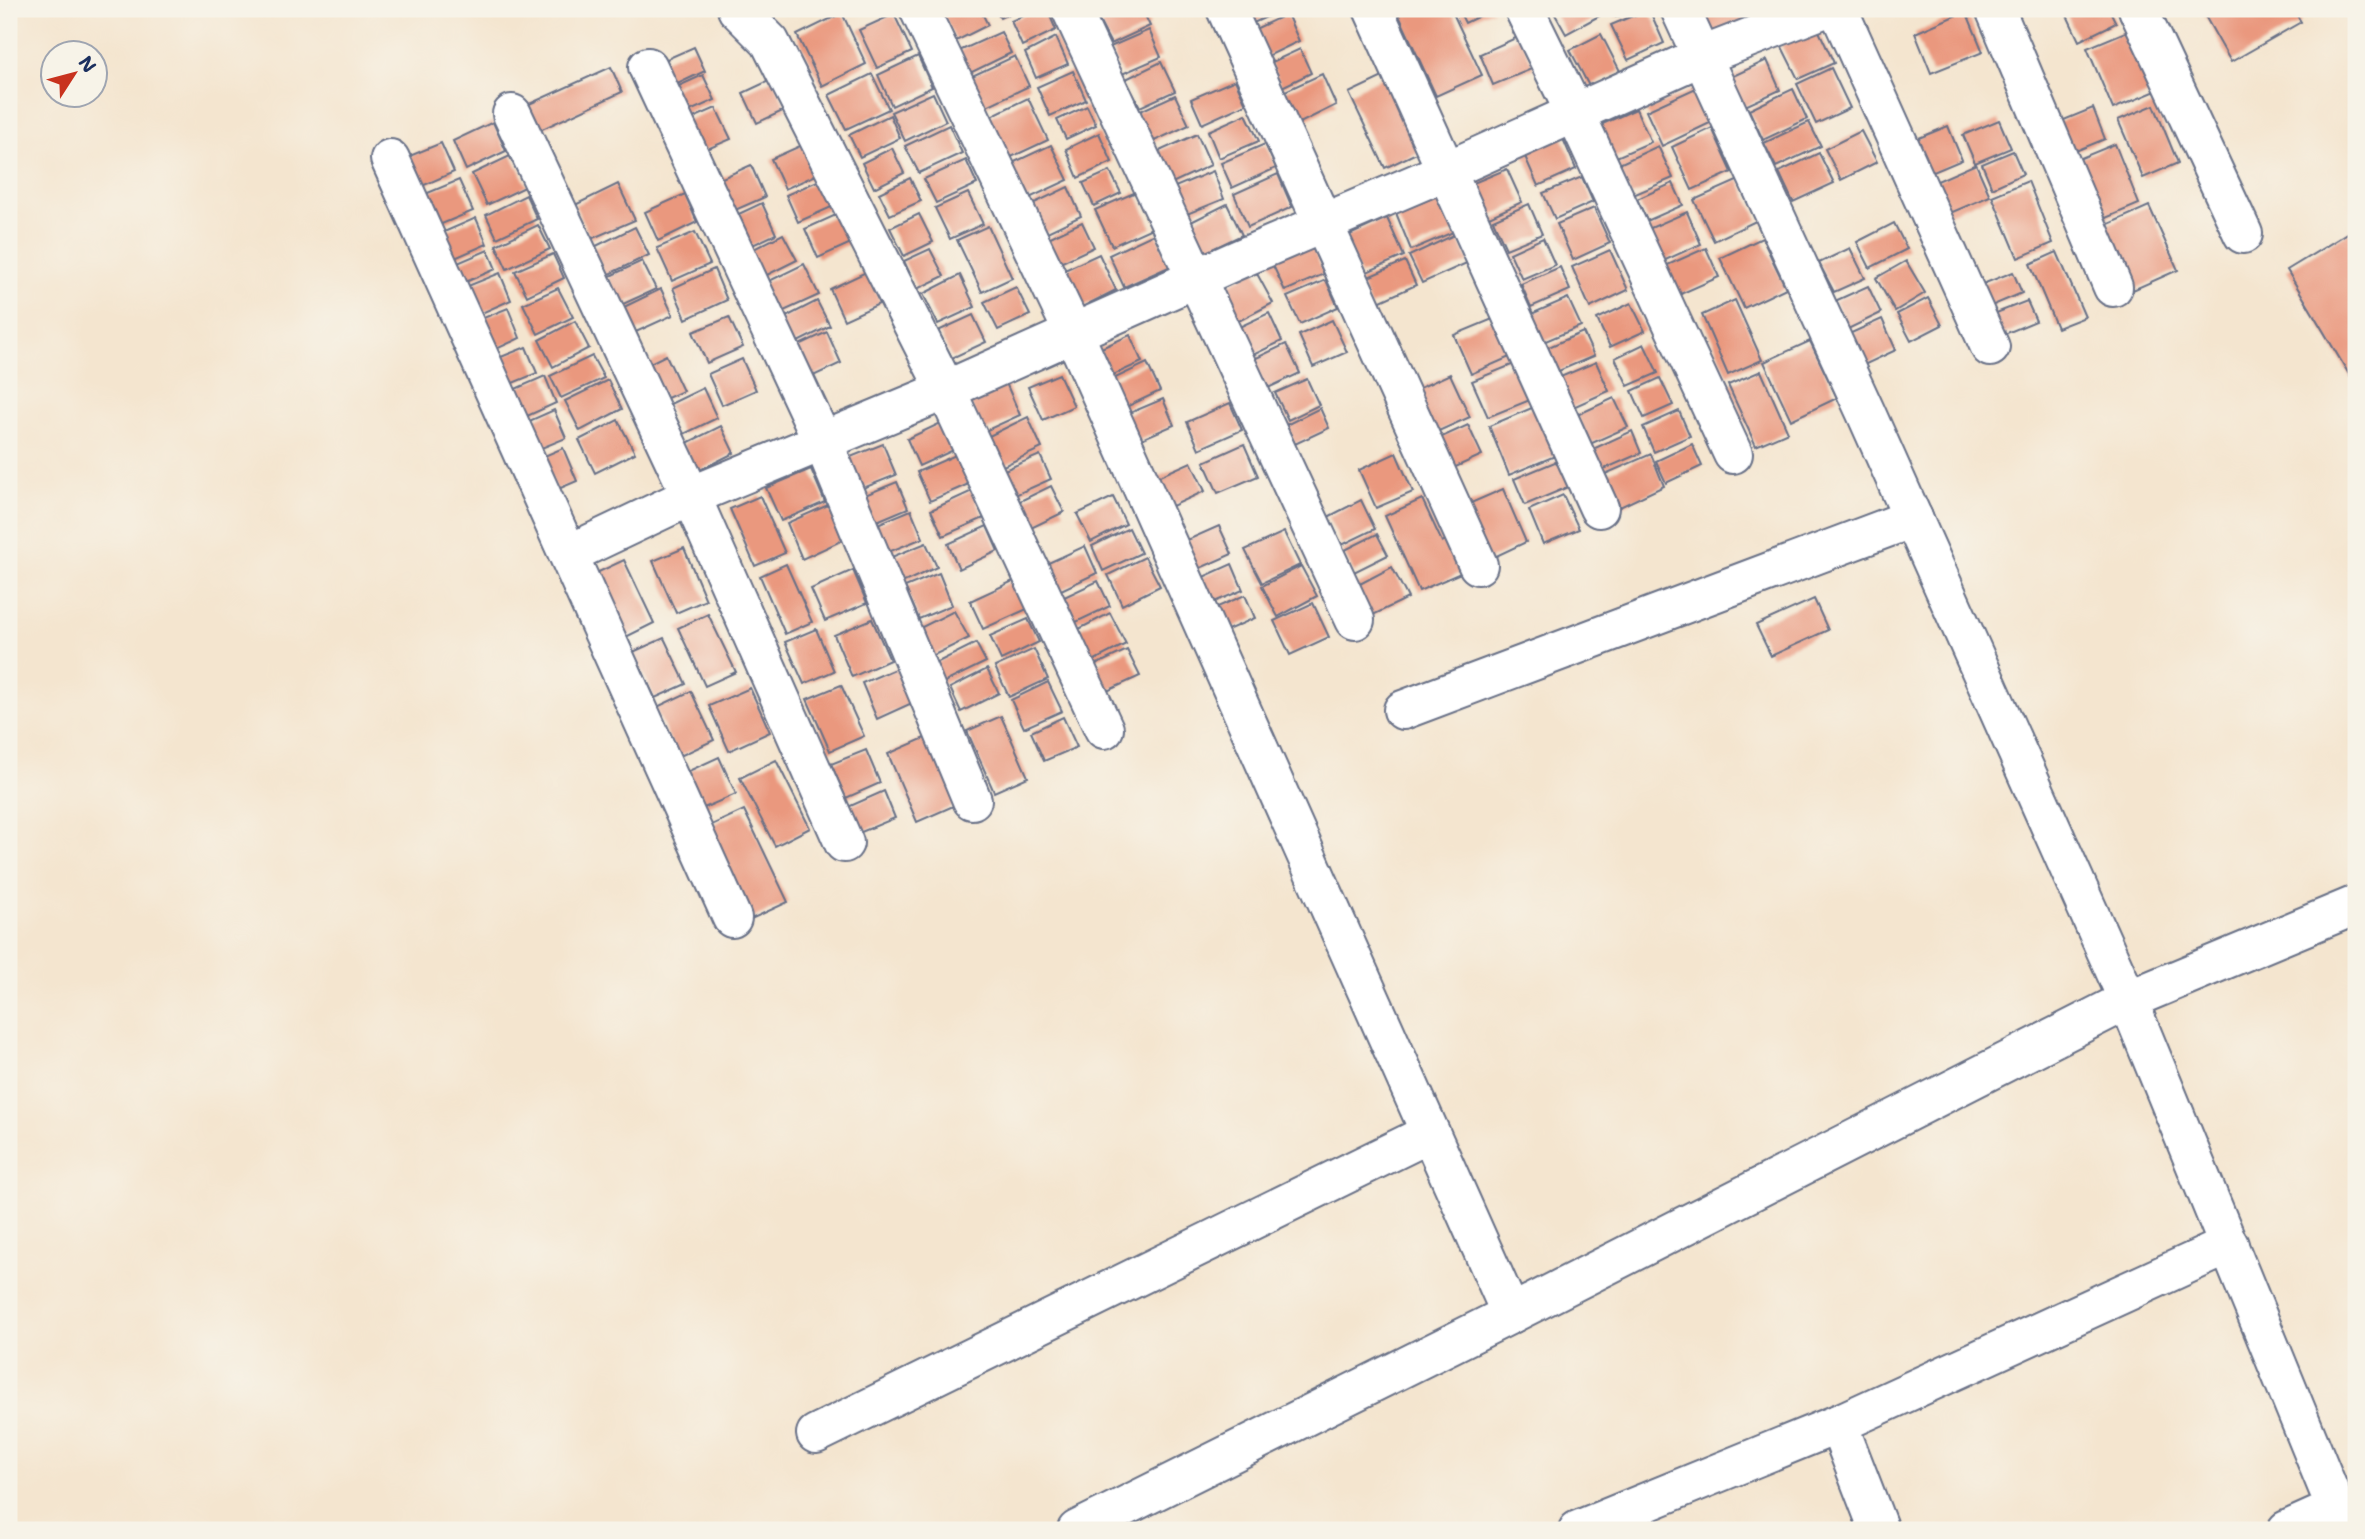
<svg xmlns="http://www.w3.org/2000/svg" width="2365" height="1539" font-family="'Shantell Sans',sans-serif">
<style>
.building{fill:#ea987e}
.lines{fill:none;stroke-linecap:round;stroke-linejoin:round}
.minor-casing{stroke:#676f86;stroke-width:42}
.minor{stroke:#fff;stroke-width:38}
</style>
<rect width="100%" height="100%" fill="#f7f3e8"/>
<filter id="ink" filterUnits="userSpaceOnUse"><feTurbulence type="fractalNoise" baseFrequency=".0143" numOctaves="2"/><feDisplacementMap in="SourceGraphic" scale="14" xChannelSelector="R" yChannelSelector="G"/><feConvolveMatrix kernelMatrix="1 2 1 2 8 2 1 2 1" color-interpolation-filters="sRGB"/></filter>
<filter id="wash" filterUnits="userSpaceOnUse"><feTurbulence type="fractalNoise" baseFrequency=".00686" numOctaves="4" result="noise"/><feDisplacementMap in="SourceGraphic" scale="28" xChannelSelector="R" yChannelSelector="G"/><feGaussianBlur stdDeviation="1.57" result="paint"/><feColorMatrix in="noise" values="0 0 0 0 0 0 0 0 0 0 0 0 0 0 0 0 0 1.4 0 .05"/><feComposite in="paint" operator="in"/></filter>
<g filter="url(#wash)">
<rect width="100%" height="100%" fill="#f4e5cf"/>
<g id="blocks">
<!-- building -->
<g class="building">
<polygon points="944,9 980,9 988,25 956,41 941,10"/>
<polygon points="995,9 1019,9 1000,18"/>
<polygon points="1038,9 1047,9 1056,30 1022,46 1011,21"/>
<polygon points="1120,9 1142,9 1150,26 1111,44 1098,19"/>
<polygon points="1241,9 1284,9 1249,25"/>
<polygon points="1396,9 1451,9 1482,75 1436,96"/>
<polygon points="1458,9 1494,9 1465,23"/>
<polygon points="1552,9 1595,9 1599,16 1566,34"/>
<polygon points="1612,9 1633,9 1616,17"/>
<polygon points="1649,9 1664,43 1628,60 1611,25"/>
<polygon points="1695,9 1741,9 1748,25 1710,42"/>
<polygon points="2064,9 2109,9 2116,23 2079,41"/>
<polygon points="2201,9 2293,9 2301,22 2231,62"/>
<polygon points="1966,11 1983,52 1931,73 1915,33"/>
<polygon points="842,13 866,64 822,86 797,35"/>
<polygon points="894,14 912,52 877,68 859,30"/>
<polygon points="1287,14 1299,41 1266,57 1253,30"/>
<polygon points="1818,29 1834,63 1798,79 1781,45"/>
<polygon points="1149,30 1161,57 1122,74 1110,47"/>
<polygon points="2130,30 2156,91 2113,109 2087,48"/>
<polygon points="1001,32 1011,53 968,74 957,52"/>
<polygon points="1601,34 1620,71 1589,86 1570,50"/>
<polygon points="1520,36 1534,68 1493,85 1480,54"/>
<polygon points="1056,37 1068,64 1036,78 1025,53"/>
<polygon points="694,47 705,71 671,87 660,62"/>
<polygon points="1300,49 1311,73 1282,87 1270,63"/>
<polygon points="918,56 932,87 892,106 878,75"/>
<polygon points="1015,56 1029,86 985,107 970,77"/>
<polygon points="1767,60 1780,90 1743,107 1729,78"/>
<polygon points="1161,62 1175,91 1140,107 1126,79"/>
<polygon points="611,67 622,92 538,131 527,105"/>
<polygon points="1831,68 1850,108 1816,124 1797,84"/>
<polygon points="1073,71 1086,100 1050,116 1037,87"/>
<polygon points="872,74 889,109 846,129 829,95"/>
<polygon points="1322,74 1336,105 1298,124 1283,92"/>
<polygon points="1389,74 1425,149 1385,168 1349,93"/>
<polygon points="703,75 715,100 681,115 670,90"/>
<polygon points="773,79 787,109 757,123 743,93"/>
<polygon points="1235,80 1246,104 1202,124 1191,99"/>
<polygon points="1696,88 1712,122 1662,146 1646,111"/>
<polygon points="1793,89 1807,119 1763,140 1749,110"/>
<polygon points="933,93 946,121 905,141 891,112"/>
<polygon points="1175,95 1189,125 1150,143 1136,113"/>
<polygon points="1028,98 1048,140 1007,159 987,118"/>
<polygon points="2154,105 2178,163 2143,178 2118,120"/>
<polygon points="1087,106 1096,125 1066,139 1057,120"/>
<polygon points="716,108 731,139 698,153 684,122"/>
<polygon points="2093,108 2105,139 2066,155 2054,124"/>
<polygon points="1636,109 1651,142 1612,159 1598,126"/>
<polygon points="1246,114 1259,141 1219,158 1208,131"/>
<polygon points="890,115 900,138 860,157 849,135"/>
<polygon points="1999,120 2011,148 1975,163 1963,135"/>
<polygon points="493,122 506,151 466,170 453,141"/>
<polygon points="1809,122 1821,146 1776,167 1764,143"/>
<polygon points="949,125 962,153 919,173 905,146"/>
<polygon points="1948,126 1962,160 1924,176 1909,142"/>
<polygon points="1712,128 1732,172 1692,190 1672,147"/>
<polygon points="1861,131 1877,162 1841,180 1825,149"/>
<polygon points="1099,133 1112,162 1078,178 1066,149"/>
<polygon points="1197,134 1211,165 1170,184 1155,153"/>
<polygon points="1561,134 1576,169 1538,186 1523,152"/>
<polygon points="809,142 823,172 785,189 771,159"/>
<polygon points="441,143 454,172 413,190 400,160"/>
<polygon points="1265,144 1276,168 1232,188 1221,163"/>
<polygon points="2115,144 2139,204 2101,220 2076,160"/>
<polygon points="1051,145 1068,180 1023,201 1006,166"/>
<polygon points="1658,146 1673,178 1631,196 1617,165"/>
<polygon points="892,148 904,173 874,188 862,163"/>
<polygon points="2013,151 2023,174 1992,188 1982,164"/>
<polygon points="1819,153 1834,183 1793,202 1779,172"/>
<polygon points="512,155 527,186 487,205 472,174"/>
<polygon points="966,160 977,184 936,203 924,179"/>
<polygon points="1976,164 1990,196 1948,214 1935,182"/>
<polygon points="751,165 765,197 726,214 711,183"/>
<polygon points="1507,169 1522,202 1487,218 1471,184"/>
<polygon points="1110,171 1121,193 1094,206 1083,183"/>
<polygon points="1213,171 1224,199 1187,214 1175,187"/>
<polygon points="1278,174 1292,207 1248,227 1234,194"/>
<polygon points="1582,177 1593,202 1555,219 1543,193"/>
<polygon points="824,178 836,205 798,222 786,195"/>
<polygon points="910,178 921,201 890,215 879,193"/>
<polygon points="459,180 473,211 432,228 418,197"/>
<polygon points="1739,180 1758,220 1714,241 1694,200"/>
<polygon points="2028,181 2053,243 2018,258 1992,196"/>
<polygon points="1673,183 1683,205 1647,221 1637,199"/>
<polygon points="618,184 635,220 591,239 575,205"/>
<polygon points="1068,187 1081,216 1039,236 1026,207"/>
<polygon points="1136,192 1152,228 1112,246 1095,210"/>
<polygon points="968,193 983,224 950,239 935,208"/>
<polygon points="685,194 697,222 658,241 645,212"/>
<polygon points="1442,194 1458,230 1411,250 1396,213"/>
<polygon points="526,195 537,219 497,238 486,215"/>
<polygon points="762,203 776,234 742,250 728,219"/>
<polygon points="1227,204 1242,235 1204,253 1189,223"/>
<polygon points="1529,204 1542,234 1506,249 1493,220"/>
<polygon points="2149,206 2178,270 2133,290 2104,226"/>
<polygon points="1594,208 1610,243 1573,260 1557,224"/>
<polygon points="1687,212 1701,244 1661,262 1646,230"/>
<polygon points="838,214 851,243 818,258 805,229"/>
<polygon points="919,214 933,242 904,256 890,228"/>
<polygon points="476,218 487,244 448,261 437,235"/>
<polygon points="1387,218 1404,256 1360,275 1343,238"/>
<polygon points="1082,222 1094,247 1056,265 1044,240"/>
<polygon points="1894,223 1907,249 1870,268 1857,242"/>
<polygon points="538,225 550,249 507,269 496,245"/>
<polygon points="988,226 1012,278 982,292 957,240"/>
<polygon points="635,227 649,255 605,276 592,248"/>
<polygon points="2356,228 2356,386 2287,270"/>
<polygon points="695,232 710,264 672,281 657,248"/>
<polygon points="1156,233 1171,266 1124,287 1109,255"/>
<polygon points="783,234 797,260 757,280 744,254"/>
<polygon points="1456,234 1469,262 1422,283 1409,256"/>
<polygon points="1543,238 1555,265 1522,279 1510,253"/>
<polygon points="1762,238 1786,288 1744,308 1720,258"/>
<polygon points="1310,242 1324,274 1285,291 1270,259"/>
<polygon points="1706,248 1719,277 1676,296 1663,267"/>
<polygon points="1850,248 1865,278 1834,292 1819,263"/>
<polygon points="930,249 944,276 917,289 904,261"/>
<polygon points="488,250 496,269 461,284 453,265"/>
<polygon points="1610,250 1628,290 1590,308 1572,267"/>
<polygon points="2057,252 2085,317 2057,328 2030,264"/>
<polygon points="553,254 564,278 527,296 515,271"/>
<polygon points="1099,254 1116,290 1074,311 1056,274"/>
<polygon points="642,261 656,289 621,305 608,277"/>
<polygon points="1405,261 1416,285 1370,306 1359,281"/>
<polygon points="1906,261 1925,293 1895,311 1876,278"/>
<polygon points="804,264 819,295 773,316 759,286"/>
<polygon points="1560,267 1570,290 1531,307 1521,284"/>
<polygon points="714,269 727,300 686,319 673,288"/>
<polygon points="1255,270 1273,303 1237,322 1219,290"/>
<polygon points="866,272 881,303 844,320 830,289"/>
<polygon points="2013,272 2022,293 1989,307 1980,285"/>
<polygon points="500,273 511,300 475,316 463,288"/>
<polygon points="960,275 975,307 938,324 923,294"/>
<polygon points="1326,280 1338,307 1300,324 1287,297"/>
<polygon points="1868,286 1881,313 1848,329 1835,301"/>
<polygon points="1016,287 1030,315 998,330 984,302"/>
<polygon points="558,288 573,317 538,334 523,304"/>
<polygon points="661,289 673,315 636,332 624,307"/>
<polygon points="1568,298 1581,326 1541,343 1529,315"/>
<polygon points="1928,298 1942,325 1911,341 1897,314"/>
<polygon points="1735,300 1762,360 1728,375 1702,315"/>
<polygon points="817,301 830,326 790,346 778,321"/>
<polygon points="2027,301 2036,321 2000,336 1991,315"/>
<polygon points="1631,303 1645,331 1610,347 1597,319"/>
<polygon points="508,308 520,338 490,352 476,321"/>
<polygon points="1269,313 1282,341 1251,356 1237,328"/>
<polygon points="973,315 986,342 952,358 938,331"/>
<polygon points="729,317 743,347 707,363 693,332"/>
<polygon points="1495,318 1512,356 1471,374 1454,335"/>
<polygon points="1882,319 1896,350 1864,365 1849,334"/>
<polygon points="1332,320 1347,352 1313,367 1299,335"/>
<polygon points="575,321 589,348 553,367 539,340"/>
<polygon points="827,332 841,363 807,379 793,348"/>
<polygon points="1583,332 1594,356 1554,373 1544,349"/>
<polygon points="1130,335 1142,362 1111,376 1099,349"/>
<polygon points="1810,341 1837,398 1791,420 1764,362"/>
<polygon points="1286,344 1300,373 1266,389 1252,360"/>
<polygon points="1644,344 1658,373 1628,386 1615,358"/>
<polygon points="526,347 537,373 508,385 496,359"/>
<polygon points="666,355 683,391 665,399 648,364"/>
<polygon points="592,356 604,378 561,398 550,376"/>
<polygon points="742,359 756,390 722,405 708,374"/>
<polygon points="1596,362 1609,391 1571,408 1558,378"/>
<polygon points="1147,363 1160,391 1122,409 1109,381"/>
<polygon points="1514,364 1530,400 1488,417 1472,381"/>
<polygon points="1761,371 1788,432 1756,446 1728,385"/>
<polygon points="1059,374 1074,406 1043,420 1028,387"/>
<polygon points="1450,374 1470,417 1432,434 1413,391"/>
<polygon points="545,376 556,403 525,417 513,390"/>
<polygon points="1660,378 1673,405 1644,418 1632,391"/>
<polygon points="1307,379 1319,405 1288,420 1275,393"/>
<polygon points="608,380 622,409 580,431 565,401"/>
<polygon points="1006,383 1020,415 983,432 968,399"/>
<polygon points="703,388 717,418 682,435 668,405"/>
<polygon points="1614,398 1628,427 1590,444 1577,415"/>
<polygon points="1163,399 1174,425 1137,441 1125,415"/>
<polygon points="1230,403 1242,430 1199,449 1187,422"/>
<polygon points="1539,405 1560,454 1509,475 1489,426"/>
<polygon points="1320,408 1329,428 1295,444 1286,425"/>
<polygon points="554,410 566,438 539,449 527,422"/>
<polygon points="1679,411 1690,436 1654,452 1643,427"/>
<polygon points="1028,417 1042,448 1001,467 987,437"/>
<polygon points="618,420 635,453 595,473 579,440"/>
<polygon points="945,421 958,448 919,466 907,439"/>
<polygon points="1468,425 1482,455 1447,471 1433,441"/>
<polygon points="721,426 734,453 696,472 683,445"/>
<polygon points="1632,431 1641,453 1602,470 1593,449"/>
<polygon points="883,444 896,475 856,491 843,460"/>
<polygon points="1244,444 1258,476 1218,493 1204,462"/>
<polygon points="1692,444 1702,466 1666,483 1656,461"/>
<polygon points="563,448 577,481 556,490 542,457"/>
<polygon points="1396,453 1413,492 1376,508 1359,470"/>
<polygon points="958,454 971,483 930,501 917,472"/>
<polygon points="1651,454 1664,486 1620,507 1605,474"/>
<polygon points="1040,455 1051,479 1013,496 1002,471"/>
<polygon points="1562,459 1573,485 1525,505 1514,479"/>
<polygon points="1191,462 1205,491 1168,508 1155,478"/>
<polygon points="811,469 825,502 781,521 766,488"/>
<polygon points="897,482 908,508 870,524 860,497"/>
<polygon points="1051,486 1064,512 1029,529 1016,503"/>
<polygon points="1503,489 1526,542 1488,560 1464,506"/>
<polygon points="972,491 984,518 943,536 931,510"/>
<polygon points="1563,495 1579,529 1543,544 1529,510"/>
<polygon points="760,496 785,553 755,566 730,509"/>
<polygon points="1113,497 1126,524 1091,542 1077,514"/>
<polygon points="1422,499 1442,542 1448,539 1463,572 1419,591 1385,516"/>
<polygon points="1361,500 1375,529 1342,545 1328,517"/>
<polygon points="828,505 843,540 802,559 787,523"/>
<polygon points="911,510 923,538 886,553 875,525"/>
<polygon points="987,526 998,551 959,569 948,544"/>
<polygon points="1219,526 1232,554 1196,570 1183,542"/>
<polygon points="1129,528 1141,553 1103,571 1092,546"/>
<polygon points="1284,532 1300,565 1262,583 1245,550"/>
<polygon points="1377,534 1388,555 1354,572 1343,551"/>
<polygon points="926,543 937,567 900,584 889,558"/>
<polygon points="1085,546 1097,573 1057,592 1044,565"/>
<polygon points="684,548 706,600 676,613 653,561"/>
<polygon points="1145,557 1160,586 1122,605 1108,575"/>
<polygon points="624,560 654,623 622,639 592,575"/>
<polygon points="786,564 812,622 785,634 760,576"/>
<polygon points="1232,564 1243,590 1212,603 1201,578"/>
<polygon points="1301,566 1317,596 1278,617 1262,586"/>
<polygon points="1392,567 1408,598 1371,616 1356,586"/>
<polygon points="853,570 867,603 825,621 811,589"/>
<polygon points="939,573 952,605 919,619 905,587"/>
<polygon points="1013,581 1027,609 983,629 970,601"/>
<polygon points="1098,581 1110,606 1072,624 1060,599"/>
<polygon points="1245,595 1255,618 1223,632 1213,609"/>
<polygon points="1814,599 1828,630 1771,656 1756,625"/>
<polygon points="1313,603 1329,637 1290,655 1274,621"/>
<polygon points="954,611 969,638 932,656 918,629"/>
<polygon points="1110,613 1126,644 1093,661 1077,630"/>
<polygon points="708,614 736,672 705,686 678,628"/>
<polygon points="872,619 890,660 852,677 834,635"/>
<polygon points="1028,619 1039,642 1001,660 990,636"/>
<polygon points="816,629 834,671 804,684 785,642"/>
<polygon points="664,638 686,684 655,698 633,652"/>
<polygon points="976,643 986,662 943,683 934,664"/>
<polygon points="1034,649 1048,679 1009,697 995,667"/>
<polygon points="1127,650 1140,676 1105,692 1093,666"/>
<polygon points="897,668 912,703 877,719 862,683"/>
<polygon points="987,669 999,693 961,712 950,688"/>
<polygon points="1048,682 1062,711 1024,728 1011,700"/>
<polygon points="841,685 864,736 830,751 807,699"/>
<polygon points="750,688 770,732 729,751 709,706"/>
<polygon points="691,691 714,740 678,757 655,708"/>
<polygon points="1001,716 1028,777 994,792 967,731"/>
<polygon points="1063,717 1077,747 1044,761 1031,732"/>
<polygon points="929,736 958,804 917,822 888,754"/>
<polygon points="866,750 880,783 846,798 831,764"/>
<polygon points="719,757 736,794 697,811 680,775"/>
<polygon points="776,760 810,828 775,846 740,778"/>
<polygon points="884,791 895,818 859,833 848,807"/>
<polygon points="744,810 788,902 749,920 705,828"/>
</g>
</g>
</g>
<g filter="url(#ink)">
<use href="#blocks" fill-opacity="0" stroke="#676f86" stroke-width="2"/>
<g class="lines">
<defs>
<g id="minor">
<polyline points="737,9 770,42 946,390 1104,729"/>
<polyline points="919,9 1073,332 1511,1314"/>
<polyline points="1071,9 1355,620"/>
<polyline points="1226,9 1478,565"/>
<polyline points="1373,9 1599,508"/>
<polyline points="1524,9 1575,113 1733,454"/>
<polyline points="1680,9 1865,411 2128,1000 2345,1530"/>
<polyline points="1838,9 1990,347"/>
<polyline points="1995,9 2113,287"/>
<polyline points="2138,9 2243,234"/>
<polyline points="648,67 823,442 972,800"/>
<polyline points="512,114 691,496 844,843"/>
<polyline points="390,159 732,918"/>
<polyline points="569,554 691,496 946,390 1237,260 1448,170 1702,56 1823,9"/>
<polyline points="1403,710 1913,518"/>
<polyline points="1838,1424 1879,1530"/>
<polyline points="816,1434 1430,1133"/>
<polyline points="1077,1530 1511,1314 2128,1000 2356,905"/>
<polyline points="1578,1530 1838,1424 2229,1245"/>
<polyline points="2287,1530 2336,1508"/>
</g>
</defs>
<!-- minor casing -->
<use href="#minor" class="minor-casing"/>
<!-- minor -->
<use href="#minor" class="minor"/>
</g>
</g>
<!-- margin -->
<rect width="2365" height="1539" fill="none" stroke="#f7f3e8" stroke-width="35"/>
<!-- north arrow -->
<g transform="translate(74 74) rotate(54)"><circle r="33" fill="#f7f3e8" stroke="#9fa5b1" stroke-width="2"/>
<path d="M0-5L12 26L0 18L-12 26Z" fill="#c8321e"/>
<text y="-10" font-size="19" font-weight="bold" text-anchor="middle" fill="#1b2f5e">N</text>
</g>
</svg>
